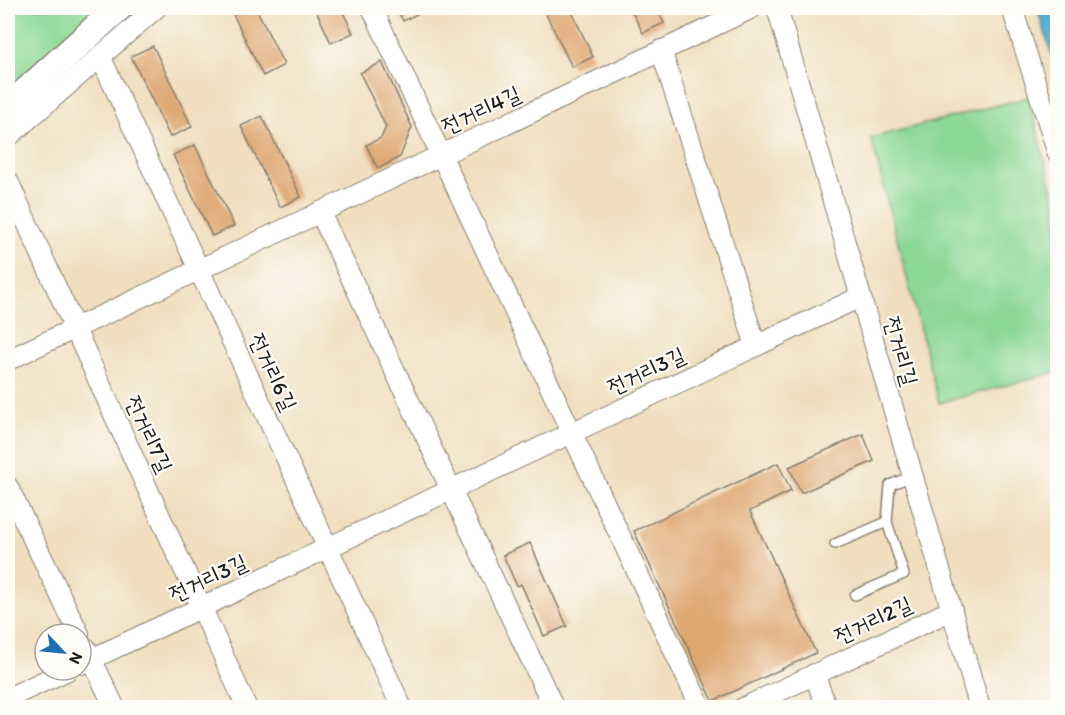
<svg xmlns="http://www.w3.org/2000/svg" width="1065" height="715" font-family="Itim,'Poor Story',sans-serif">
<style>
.green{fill:#8cd895;stroke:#547a58;stroke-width:1.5}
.water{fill:#4faacd;stroke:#366374;stroke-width:1.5}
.building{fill:#dfa873}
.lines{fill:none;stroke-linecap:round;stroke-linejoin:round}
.lane-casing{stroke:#867d6d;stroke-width:12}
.street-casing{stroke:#867d6d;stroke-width:22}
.secondary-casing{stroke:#867d6d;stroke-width:30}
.lane{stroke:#fff;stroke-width:9}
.street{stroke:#fff;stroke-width:20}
.secondary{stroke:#fff;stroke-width:27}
.labels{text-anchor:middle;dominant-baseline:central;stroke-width:4.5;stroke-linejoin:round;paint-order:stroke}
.street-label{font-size:22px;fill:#1c1c1c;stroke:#fdfcf7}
</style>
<rect width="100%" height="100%" fill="#fdfcf7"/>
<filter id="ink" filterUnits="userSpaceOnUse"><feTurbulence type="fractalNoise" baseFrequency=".0167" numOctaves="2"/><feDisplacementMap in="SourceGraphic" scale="12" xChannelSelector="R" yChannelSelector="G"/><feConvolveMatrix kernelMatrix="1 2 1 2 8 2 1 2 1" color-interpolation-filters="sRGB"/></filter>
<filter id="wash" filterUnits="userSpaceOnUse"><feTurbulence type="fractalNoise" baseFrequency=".008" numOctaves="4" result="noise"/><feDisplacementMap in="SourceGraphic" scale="24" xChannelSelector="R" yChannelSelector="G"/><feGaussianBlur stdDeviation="1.35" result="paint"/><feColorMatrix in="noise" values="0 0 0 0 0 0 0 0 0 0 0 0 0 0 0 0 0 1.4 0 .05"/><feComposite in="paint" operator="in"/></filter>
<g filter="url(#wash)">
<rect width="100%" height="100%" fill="#f0debe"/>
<!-- green -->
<g class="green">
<polygon points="8,8 144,8 8,129"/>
<polygon points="1029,97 1057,209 1057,372 939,403 871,138"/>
</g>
<!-- water -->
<polygon class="water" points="1037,8 1057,8 1057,71"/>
<g id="blocks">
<!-- building -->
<g class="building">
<polygon points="230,8 256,8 284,65 263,76"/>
<polygon points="315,8 341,8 353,33 331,43"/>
<polygon points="397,8 424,8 425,10 403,21"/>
<polygon points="543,8 570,8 593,57 572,67"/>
<polygon points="630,8 656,8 664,23 643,33"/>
<polygon points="153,46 192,127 170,137 131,56"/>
<polygon points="382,62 412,127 400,157 378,169 366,145 381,138 386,127 360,73"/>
<polygon points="262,116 301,197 280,207 241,126"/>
<polygon points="195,145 234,226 212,236 173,155"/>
<polygon points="863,434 874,461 801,493 789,467"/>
<polygon points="778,463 791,491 750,511 816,653 713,701 634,531"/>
<polygon points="530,543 567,626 544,636 521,584 517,586 503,555"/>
</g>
</g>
</g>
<g filter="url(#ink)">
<use href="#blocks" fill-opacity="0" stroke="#867d6d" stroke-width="1.5"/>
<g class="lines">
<defs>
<g id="lane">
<polyline points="835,544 887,522"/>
<polyline points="855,595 904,574 887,522 890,485 912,476"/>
</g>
<g id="street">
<polyline points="372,8 701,708"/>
<polyline points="777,8 980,708"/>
<polyline points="1012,8 1058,154"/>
<polyline points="661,50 756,346"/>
<polyline points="100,56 402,708"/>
<polyline points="8,137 156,8"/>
<polyline points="8,181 247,708"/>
<polyline points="320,212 554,708"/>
<polyline points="8,360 752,8"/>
<polyline points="8,487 79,634"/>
<polyline points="86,648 115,708"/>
<polyline points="81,664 860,297"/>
<polyline points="814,674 827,708"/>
<polyline points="8,698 68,670"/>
<polyline points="743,708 952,610"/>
</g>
<polyline id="secondary" points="8,108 118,8"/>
</defs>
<!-- lane casing -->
<use href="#lane" class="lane-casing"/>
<!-- street casing -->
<use href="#street" class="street-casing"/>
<!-- secondary casing -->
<use href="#secondary" class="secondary-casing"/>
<!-- lane -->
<use href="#lane" class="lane"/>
<!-- street -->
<use href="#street" class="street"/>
<!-- secondary -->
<use href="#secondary" class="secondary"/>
</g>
</g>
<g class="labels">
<!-- street labels -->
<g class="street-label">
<text transform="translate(481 110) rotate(-25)">전거리4길</text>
<text transform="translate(901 351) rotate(74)">전거리길</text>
<text transform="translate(646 371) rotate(-25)">전거리3길</text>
<text transform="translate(273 372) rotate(65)">전거리6길</text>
<text transform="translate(149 434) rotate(65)">전거리7길</text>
<text transform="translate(208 578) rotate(-25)">전거리3길</text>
<text transform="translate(873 620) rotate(-25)">전거리2길</text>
</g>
</g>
<!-- margin -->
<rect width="1065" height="715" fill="none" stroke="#fdfcf7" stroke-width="30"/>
<!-- north arrow -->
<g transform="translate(63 652) rotate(116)"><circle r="28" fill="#fdfcf7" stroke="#a3a29f" stroke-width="1.5"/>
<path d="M0-4.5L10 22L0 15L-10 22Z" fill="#1f6fb2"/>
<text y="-9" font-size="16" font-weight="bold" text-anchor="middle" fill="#1c1c1c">N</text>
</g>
</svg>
